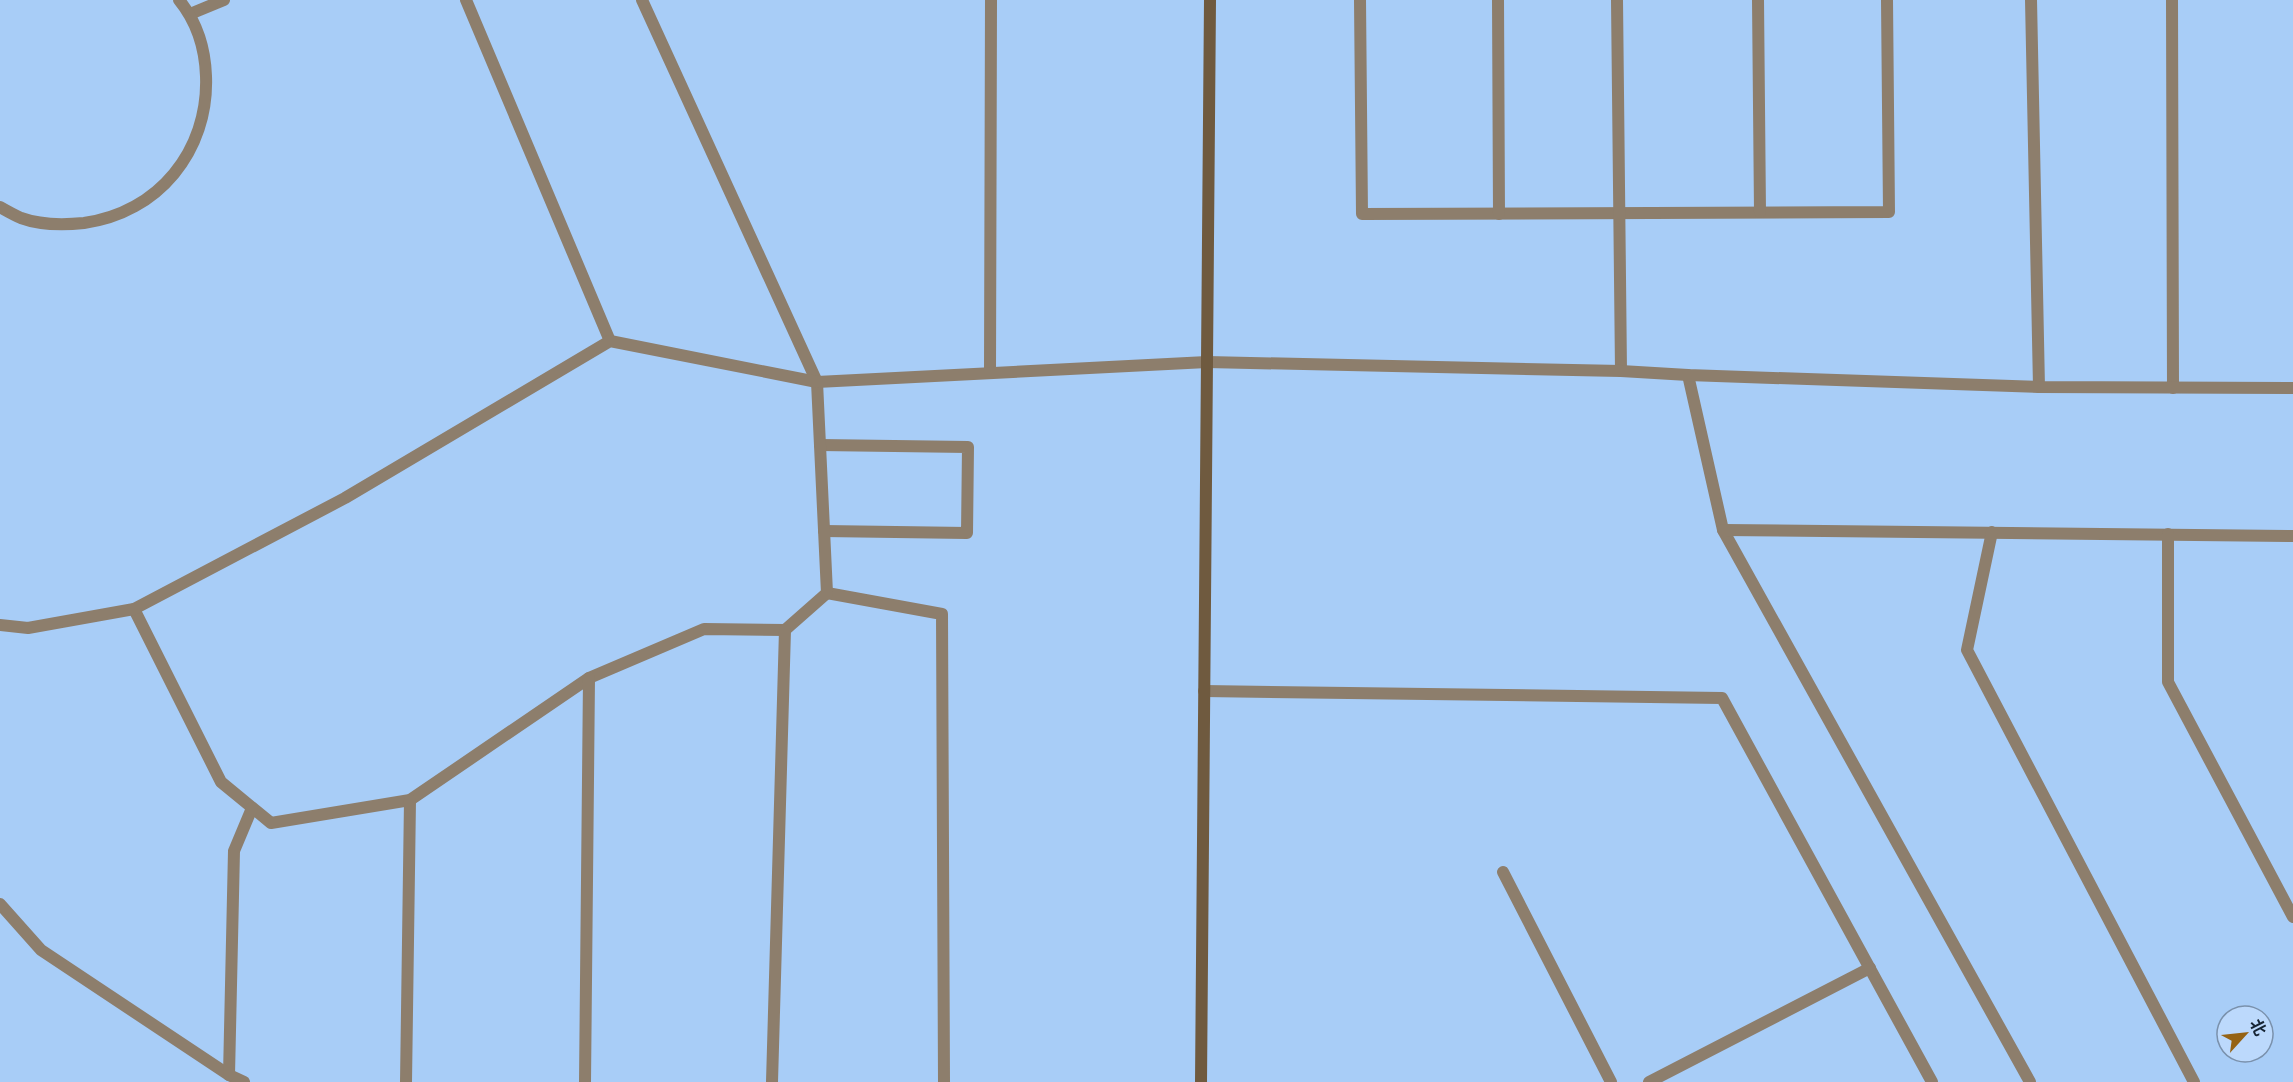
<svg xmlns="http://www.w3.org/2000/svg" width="2293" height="1082" font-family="'Asap Condensed','Noto Sans SC',sans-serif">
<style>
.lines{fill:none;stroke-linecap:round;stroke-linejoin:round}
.lane{stroke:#8d7e6c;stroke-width:12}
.street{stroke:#8d7e6c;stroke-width:12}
.secondary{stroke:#6f5a3f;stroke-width:12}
</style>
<rect width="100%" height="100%" fill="#a8cdf7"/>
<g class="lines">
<!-- lane -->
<g class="lane">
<polyline points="466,0 610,341"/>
<polyline points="1360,0 1362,214 1889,212 1887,0"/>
<polyline points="1498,0 1499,214"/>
<polyline points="1758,0 1760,212"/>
<polyline points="2172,0 2173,388"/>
<polyline points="990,373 991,0"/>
<polyline points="1688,375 1723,530 2030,1082"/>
<polyline points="820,445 968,447 967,533 824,531"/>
<polyline points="1723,530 2293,536"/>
<polyline points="1992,532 1967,650 2194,1082"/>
<polyline points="2168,534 2168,682 2293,917"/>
<polyline points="827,593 942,614 944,1082"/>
<polyline points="134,609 221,782 271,823 410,800 589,678 704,629 785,630 827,593 817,382 642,0"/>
<polyline points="0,625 28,628 134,609 345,498 610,341 817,382 1207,362"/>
<polyline points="1204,691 1722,698 1932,1082"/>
<polyline points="1503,872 1611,1082"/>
<polyline points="0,904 41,950 229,1075 244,1082"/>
<polyline points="229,1075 234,851 252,808"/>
<polyline points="406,1082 410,800"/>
<polyline points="585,1082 589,678"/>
<polyline points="772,1082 785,630"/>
<polyline points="1649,1082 1870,968"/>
</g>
<!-- street -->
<g class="street">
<polyline points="1617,0 1621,371"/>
<polyline points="2031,0 2039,387"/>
<polyline points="190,14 224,0"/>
<path d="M0 207C7 211 14 215 21 218 40 225 64 225 84 223 158 213 209 151 206 76 205 48 197 22 179 0"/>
<polyline points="1207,362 1621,371 1688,375 2039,387 2293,388"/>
</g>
<!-- secondary -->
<polyline class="secondary" points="1201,1082 1210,0"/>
</g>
<!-- north arrow -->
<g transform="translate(2245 1034) rotate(63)"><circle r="28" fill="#bcd9fc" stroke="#7a91ac" stroke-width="1.5"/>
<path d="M0-4.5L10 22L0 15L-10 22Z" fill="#956315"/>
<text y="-9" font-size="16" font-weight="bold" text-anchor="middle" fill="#162434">北</text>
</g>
</svg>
